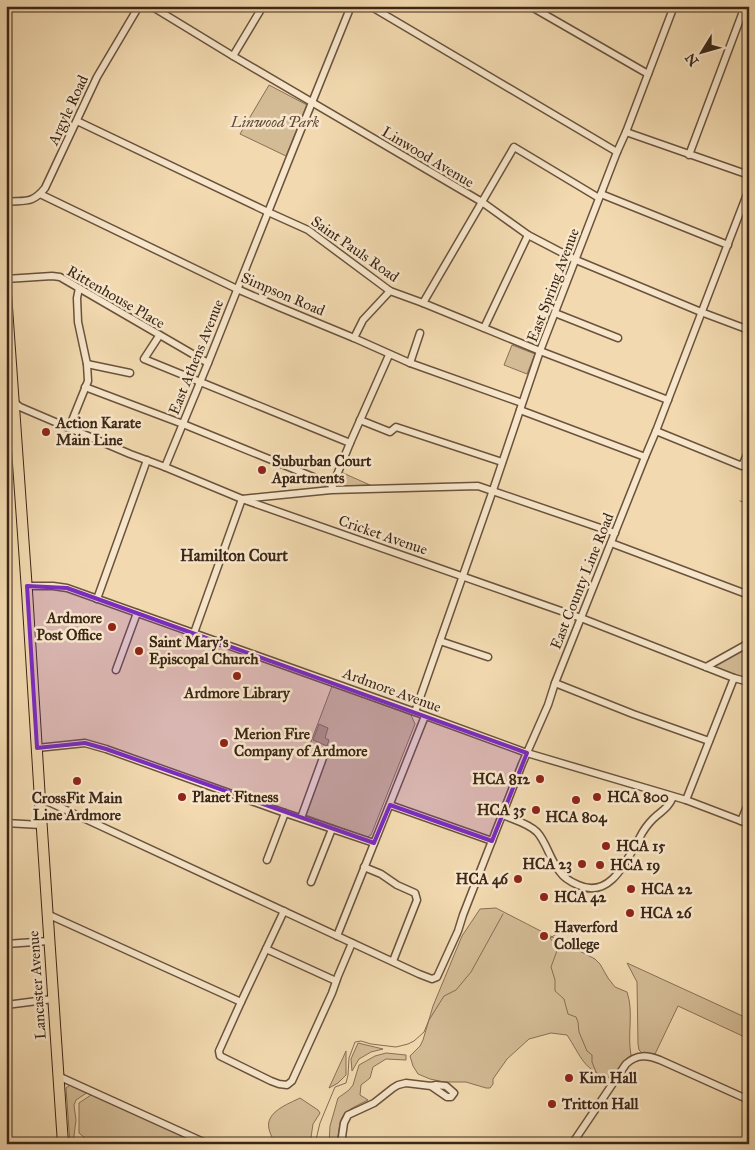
<svg xmlns="http://www.w3.org/2000/svg" width="755" height="1150" font-family="'IM FELL Great Primer',serif">
<style>
.green{fill:#d3bb95;stroke:#887056}
.water{fill:#b49c7b;stroke:#846d53}
.lines{fill:none;stroke-linecap:round;stroke-linejoin:round}
.stream{stroke:#846d53;stroke-width:1}
.minor-casing{stroke:#6a533c;stroke-width:9}
.highway-casing{stroke:#3c2616;stroke-width:12}
.minor{stroke:#f7e6cb;stroke-width:6}
.highway{stroke:#f2d9af;stroke-width:10}
.marked{fill:#7b2cbf;fill-opacity:0.2;stroke:#7b2cbf;stroke-width:4;stroke-linejoin:round}
.poi-dot{fill:#8f2418;stroke:#f7e6cb;stroke-width:2}
.labels{text-anchor:middle;dominant-baseline:central;stroke-width:5;stroke-linejoin:round;paint-order:stroke}
.street-label{font-size:15px;fill:#3c2616;stroke:#f7e6cb}
.park-label{font-size:15px;font-style:italic;fill:#624b36;stroke:#f7e6cb}
.poi-label{font-size:15px;font-weight:bold;fill:#3c2616;stroke:#f7e6cb;text-anchor:start}
.neighbourhood-label{font-size:16px;font-weight:bold;fill:#3c2616;stroke:#f7e6cb}
</style>
<rect width="100%" height="100%" fill="#f2d9af"/>
<filter id="stains"><feTurbulence type="fractalNoise" baseFrequency=".004" numOctaves="4"/><feColorMatrix values="0 0 0 0 .2 0 0 0 0 .09 0 0 0 0 .02 0 0 0 .5 -.17"/></filter>
<radialGradient id="worn" r=".72"><stop offset=".6" stop-color="#630" stop-opacity="0"/><stop offset="1" stop-color="#630" stop-opacity=".3"/></radialGradient>
<!-- green -->
<g class="green">
<polygon points="269,85 307,105 286,156 240,134"/>
<polygon points="512,345 535,354 527,374 504,365"/>
<polygon points="343,473 370,485 339,486"/>
<polygon points="749,643 749,682 706,667"/>
<polygon points="332,686 411,715 415,724 371,835 367,837 306,815 328,754 309,747"/>
<path d="M496 908 595 959 600 964 608 978 615 987 627 992C634 1012 627 1034 631 1055L621 1065 611 1078C584 1072 581 1056 567 1035L551 1033 529 1039 507 1059 493 1079V1084L490 1088H486L466 1082H444L430 1079 418 1074 413 1066 410 1056 420 1046 423 1040 433 1006 462 936 480 909Z"/>
<polygon points="627,963 749,1019 749,1039 678,1006 655,1054 642,1053 639,1050 638,1044 637,982"/>
<polygon points="358,1043 383,1049 371,1052 359,1059 352,1071 351,1059"/>
<polygon points="346,1051 346,1075 338,1083 329,1088"/>
<path d="M386 1053 406 1055V1060L386 1059 373 1067 370 1078 361 1085 360 1095 368 1100C340 1114 341 1112 337 1144H329L330 1126 338 1098 349 1090 353 1085 359 1065 375 1056Z"/>
<polygon points="70,1084 88,1092 76,1100 74,1105 76,1120 73,1144 70,1144 66,1088 69,1086"/>
<polygon points="91,1095 97,1097 201,1144 86,1144 85,1138 79,1133 79,1103"/>
<path d="M300 1098 318 1110 320 1113 313 1124 310 1144H275C273 1139 270 1134 269 1129 265 1112 288 1104 300 1098Z"/>
</g>
<!-- water -->
<polygon class="water" points="319,724 328,728 325,738 329,740 327,746 313,740"/>
<g class="lines">
<!-- stream -->
<g class="stream">
<polyline points="740,501 744,502 749,501"/>
<polyline points="555,935 550,938 558,948 551,967 555,980 555,991 564,999 568,1014 576,1017 578,1022 579,1032 587,1051 592,1055 592,1062 596,1072"/>
<polyline points="315,1144 320,1123 335,1087 346,1083 348,1075 349,1058 355,1042 361,1041 371,1044 396,1047 408,1044 414,1041 424,1032 429,1020 444,996 456,990 471,972 503,914"/>
</g>
<defs>
<g id="minor">
<polyline points="151,6 233,56 482,202 528,235 576,260 701,312 749,330"/>
<polyline points="370,6 617,152"/>
<polyline points="530,6 648,74"/>
<polyline points="6,8 31,6"/>
<polyline points="233,56 263,6"/>
<polyline points="77,121 268,212 308,230 390,291 423,303 540,351 668,400"/>
<polyline points="626,132 749,175"/>
<polyline points="689,155 745,6"/>
<polyline points="40,194 237,289 279,307 354,338 410,363 522,403"/>
<polyline points="601,194 728,245"/>
<path d="M6 202C26 200 32 204 45 188L97 77 139 6"/>
<polyline points="6,279 52,276 60,277 208,363"/>
<polyline points="423,303 514,147 599,198"/>
<polyline points="555,313 618,338"/>
<polyline points="484,328 528,235"/>
<polyline points="159,336 144,359 350,443"/>
<polyline points="354,338 363,320 390,291"/>
<polyline points="410,363 420,333"/>
<polyline points="87,364 130,373"/>
<polyline points="85,387 183,424 333,485"/>
<polyline points="6,400 14,402 20,407 130,454 165,467 242,499 581,618 734,678 749,682"/>
<polyline points="520,410 645,457"/>
<polyline points="360,420 390,432 396,427 502,462"/>
<polyline points="69,428 88,381 87,364 78,322 77,298 79,288"/>
<polyline points="656,431 742,466 749,450"/>
<polyline points="6,441 17,440"/>
<polyline points="165,467 208,363 294,147 351,6"/>
<polyline points="332,487 350,443 389,355"/>
<polyline points="611,543 749,595"/>
<polyline points="27,586 53,586 67,588 415,712 527,753 686,800 749,824"/>
<polyline points="97,599 147,460"/>
<polyline points="194,633 242,499 331,490 478,486 615,533"/>
<polyline points="440,641 488,657"/>
<polyline points="706,667 749,643"/>
<polyline points="116,670 137,613"/>
<polyline points="555,683 633,714 709,741"/>
<polyline points="415,712 493,490 520,410 540,351 617,152 626,132 674,6"/>
<polyline points="37,748 85,743 106,749 285,813 374,843"/>
<polyline points="40,800 51,803 419,974 432,979 437,977 458,931 463,915 522,764 548,705 555,683 645,457 656,431 749,189"/>
<polyline points="686,800 734,678"/>
<polyline points="390,805 492,841"/>
<path d="M503 815C514 820 528 823 537 832 547 843 550 860 560 872 564 878 571 882 578 885 611 900 627 859 640 837 643 831 648 824 653 819 662 810 667 810 673 797"/>
<polyline points="301,818 324,755"/>
<polyline points="741,821 749,802"/>
<polyline points="6,823 41,825"/>
<polyline points="267,860 285,813"/>
<polyline points="364,867 381,874 397,885 415,893 417,900 393,961"/>
<polyline points="311,882 332,829"/>
<polyline points="284,911 241,1002 219,1051 220,1056 222,1057 271,1081 279,1084 287,1085 292,1081 332,993 338,976 352,943"/>
<polyline points="47,914 241,1002"/>
<polyline points="337,936 425,716"/>
<polyline points="6,944 49,941"/>
<polyline points="266,949 336,981"/>
<polyline points="6,1005 53,999"/>
<polyline points="58,1076 208,1144"/>
<polyline points="341,1144 344,1123 348,1115 374,1103 393,1088 398,1085 406,1083 431,1086 436,1085 446,1086 454,1093 451,1097 447,1097 431,1086"/>
<path d="M572 1144 626 1064C637 1054 647 1055 660 1060L749 1100"/>
</g>
<polyline id="highway" points="6,293 27,591 40,800 63,1144"/>
</defs>
<!-- minor casing -->
<use href="#minor" class="minor-casing"/>
<!-- highway casing -->
<use href="#highway" class="highway-casing"/>
<!-- minor -->
<use href="#minor" class="minor"/>
<!-- highway -->
<use href="#highway" class="highway"/>
</g>
<!-- marked area -->
<path class="marked" d="M27 586 67 588 527 753 492 841 390 805 374 843 106 749 85 743 37 748Z"/>
<!-- markers -->
<g class="poi-dot">
<circle cx="46" cy="432" r="5"/>
<circle cx="262" cy="470" r="5"/>
<circle cx="112" cy="627" r="5"/>
<circle cx="139" cy="651" r="5"/>
<circle cx="237" cy="676" r="5"/>
<circle cx="224" cy="743" r="5"/>
<circle cx="540" cy="779" r="5"/>
<circle cx="77" cy="781" r="5"/>
<circle cx="182" cy="797" r="5"/>
<circle cx="597" cy="797" r="5"/>
<circle cx="576" cy="800" r="5"/>
<circle cx="536" cy="810" r="5"/>
<circle cx="606" cy="846" r="5"/>
<circle cx="582" cy="864" r="5"/>
<circle cx="600" cy="865" r="5"/>
<circle cx="518" cy="879" r="5"/>
<circle cx="631" cy="889" r="5"/>
<circle cx="544" cy="897" r="5"/>
<circle cx="630" cy="913" r="5"/>
<circle cx="544" cy="936" r="5"/>
<circle cx="569" cy="1078" r="5"/>
<circle cx="552" cy="1104" r="5"/>
</g>
<g class="labels">
<!-- street labels -->
<g class="street-label">
<text transform="translate(68 110) rotate(-65)">Argyle Road</text>
<text transform="translate(428 157) rotate(31)">Linwood Avenue</text>
<text transform="translate(355 249) rotate(35)">Saint Pauls Road</text>
<text transform="translate(553 285) rotate(-69)">East Spring Avenue</text>
<text transform="translate(283 294) rotate(23)">Simpson Road</text>
<text transform="translate(116 297) rotate(30)">Rittenhouse Place</text>
<text transform="translate(196 357) rotate(-68)">East Athens Avenue</text>
<text transform="translate(383 535) rotate(19)">Cricket Avenue</text>
<text transform="translate(582 581) rotate(-68)">East County Line Road</text>
<text transform="translate(392 690) rotate(20)">Ardmore Avenue</text>
<text transform="translate(37 985) rotate(-94)">Lancaster Avenue</text>
</g>
<!-- park labels -->
<g class="park-label">
<text x="275" y="122">Linwood Park</text>
</g>
<!-- poi labels -->
<g class="poi-label">
<text x="56" y="423">Action Karate<tspan x="56" dy="17">Main Line</tspan></text>
<text x="272" y="461">Suburban Court<tspan x="272" dy="17">Apartments</tspan></text>
<text x="102" y="618" text-anchor="end">Ardmore<tspan x="102" dy="17">Post Office</tspan></text>
<text x="149" y="642">Saint Mary's<tspan x="149" dy="17">Episcopal Church</tspan></text>
<text x="237" y="693" text-anchor="middle">Ardmore Library</text>
<text x="234" y="734">Merion Fire<tspan x="234" dy="17">Company of Ardmore</tspan></text>
<text x="530" y="779" text-anchor="end">HCA 812</text>
<text x="192" y="797">Planet Fitness</text>
<text x="607" y="797">HCA 800</text>
<text x="77" y="798" text-anchor="middle">CrossFit Main<tspan x="77" dy="17">Line Ardmore</tspan></text>
<text x="526" y="810" text-anchor="end">HCA 35</text>
<text x="576" y="817" text-anchor="middle">HCA 804</text>
<text x="616" y="846">HCA 15</text>
<text x="572" y="864" text-anchor="end">HCA 23</text>
<text x="610" y="865">HCA 19</text>
<text x="508" y="879" text-anchor="end">HCA 46</text>
<text x="641" y="889">HCA 22</text>
<text x="554" y="897">HCA 42</text>
<text x="640" y="913">HCA 26</text>
<text x="554" y="927">Haverford<tspan x="554" dy="17">College</tspan></text>
<text x="579" y="1078">Kim Hall</text>
<text x="562" y="1104">Tritton Hall</text>
</g>
<!-- neighbourhood labels -->
<g class="neighbourhood-label">
<text x="234" y="555">Hamilton Court</text>
</g>
</g>
<!-- margin -->
<rect width="755" height="1150" fill="none" stroke="#f2d9af" stroke-width="25"/>
<rect x="8" y="8" width="740" height="1135" fill="none" stroke="#3c2616" stroke-width="2.5"/>
<rect x="12" y="12" width="730" height="1125" fill="none" stroke="#3c2616"/>
<!-- north arrow -->
<g transform="translate(702 52) rotate(233)" stroke="#f7e6cb" stroke-width="4" paint-order="stroke">
<path d="M0-4L9 19L0 12L-9 19Z" fill="#3c2616"/>
<text y="-8" font-size="14" font-weight="bold" text-anchor="middle" fill="#3c2616">N</text>
</g>
<rect width="100%" height="100%" filter="url(#stains)"/>
<rect width="100%" height="100%" fill="url(#worn)"/>
</svg>
